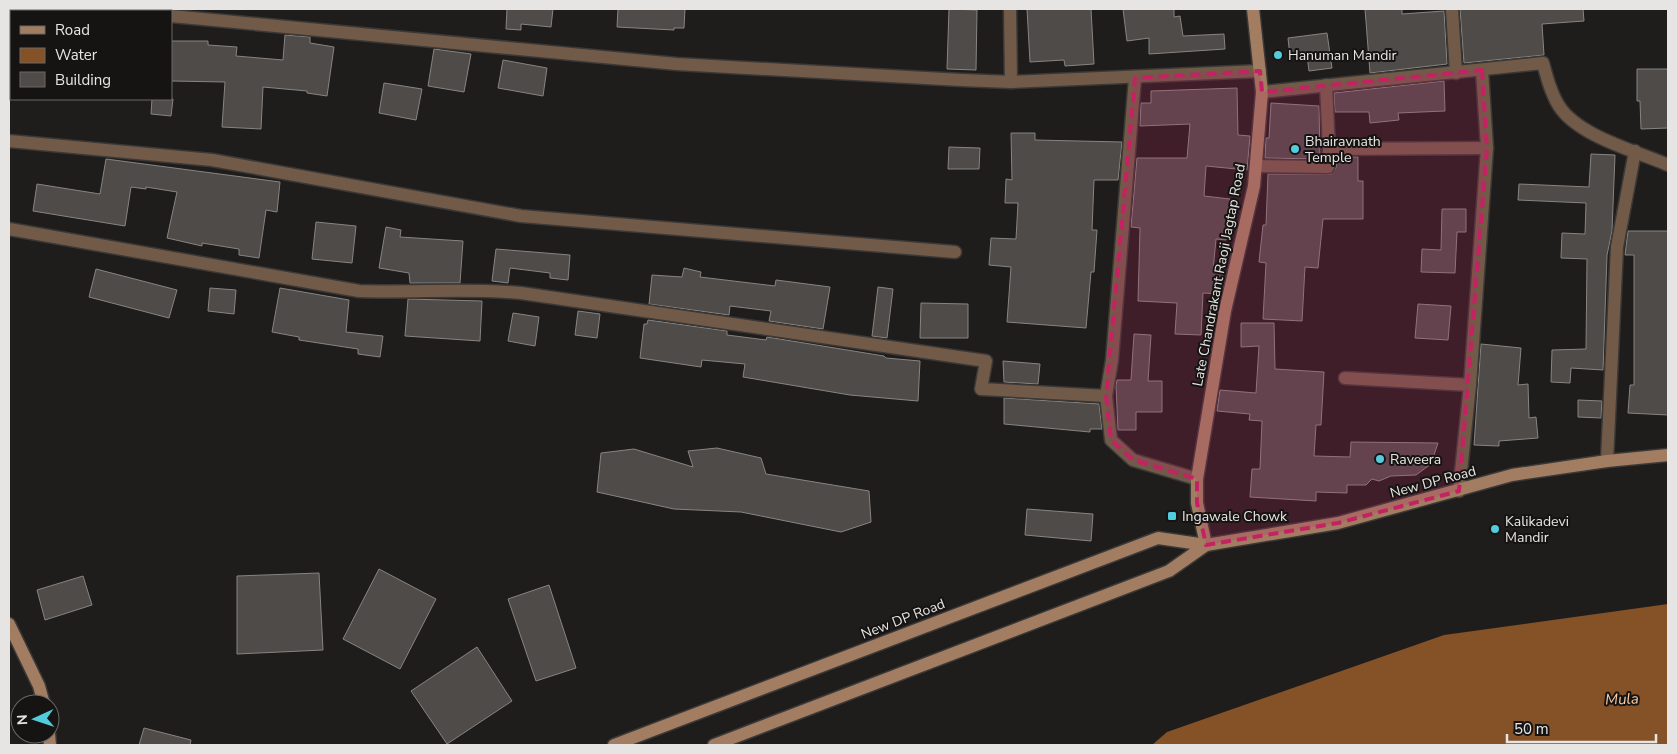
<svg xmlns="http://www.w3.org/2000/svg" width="1677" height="754" font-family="'Nunito Sans',sans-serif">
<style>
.water{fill:#855126}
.building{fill:#4e4b49;stroke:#878482}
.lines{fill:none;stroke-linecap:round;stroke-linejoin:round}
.street-casing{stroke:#3b3937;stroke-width:15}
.secondary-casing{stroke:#3b3937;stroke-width:15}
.street{stroke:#725a49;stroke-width:12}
.secondary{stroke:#a27d61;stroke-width:12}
.marked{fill:#c42262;fill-opacity:0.2;stroke:#c42262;stroke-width:4;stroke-dasharray:10 6;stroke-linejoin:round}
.poi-dot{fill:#53cbdc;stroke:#161412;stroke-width:2}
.labels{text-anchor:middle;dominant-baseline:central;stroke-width:4;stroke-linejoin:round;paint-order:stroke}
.poi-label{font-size:14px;fill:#e7e5e4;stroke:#161412;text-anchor:start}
.street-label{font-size:14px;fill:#e7e5e4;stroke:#161412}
.water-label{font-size:15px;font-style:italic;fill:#fccda9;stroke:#161412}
</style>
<rect width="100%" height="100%" fill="#1f1d1b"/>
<!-- water -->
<polygon class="water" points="1668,604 1668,745 1152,745 1167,732 1444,635"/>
<!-- building -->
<g class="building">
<polygon points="507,9 553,9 551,27 521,24 521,30 506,29"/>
<polygon points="618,9 685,9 684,28 674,28 674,30 617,27"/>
<polygon points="949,9 977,10 976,70 947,69"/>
<polygon points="1027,9 1091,9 1094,64 1065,66 1064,60 1030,62"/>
<polygon points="1123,9 1174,9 1174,17 1180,16 1183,36 1224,34 1225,49 1149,54 1149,38 1127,41"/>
<polygon points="1365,9 1402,9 1402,14 1444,11 1447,64 1370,73"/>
<polygon points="1460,9 1583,9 1584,21 1542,24 1544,55 1464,63"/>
<polygon points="1327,33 1332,68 1309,71 1307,55 1290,57 1288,38"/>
<polygon points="285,35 310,37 310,43 334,47 327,96 307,93 307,91 263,87 261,129 222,127 225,82 171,81 171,41 208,41 208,45 237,47 236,56 283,60"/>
<polygon points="434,49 471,54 464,92 428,86"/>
<polygon points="503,60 547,68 543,96 498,88"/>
<polygon points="1637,69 1668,69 1668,128 1641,129 1640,101 1637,101"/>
<polygon points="1444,81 1445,111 1398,113 1399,120 1370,123 1369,112 1335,112 1334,93"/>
<polygon points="384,83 422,89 416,120 379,113"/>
<polygon points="1237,88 1238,135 1250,136 1247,170 1206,166 1204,196 1230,199 1226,240 1216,239 1213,271 1223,273 1221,294 1203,293 1201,335 1175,334 1177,303 1138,301 1140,228 1131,227 1137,158 1187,158 1190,124 1140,126 1141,103 1151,103 1151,91"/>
<polygon points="152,99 173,99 171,116 151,114"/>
<polygon points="1271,103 1319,106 1320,159 1265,158 1266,138 1269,138"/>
<polygon points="1011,133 1035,133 1035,140 1122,142 1118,180 1094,180 1092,230 1097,230 1094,272 1091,272 1086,328 1007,322 1011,267 989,265 991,238 1016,239 1018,203 1005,203 1006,179 1012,180"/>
<polygon points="949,147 980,148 979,169 948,169"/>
<polygon points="1591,154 1615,155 1612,231 1607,255 1603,370 1571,368 1570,383 1551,382 1552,350 1586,349 1587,259 1561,258 1562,233 1585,234 1586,203 1518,200 1519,184 1589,187"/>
<polygon points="1337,157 1358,157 1358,181 1363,181 1363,219 1323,219 1318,268 1305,267 1302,321 1263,319 1266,263 1259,262 1263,225 1266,225 1268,174 1331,174 1336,168"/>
<polygon points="106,159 280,182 277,212 266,210 259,258 239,255 239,249 202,243 202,246 167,238 177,192 146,187 146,189 131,187 125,226 33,211 37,184 100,194"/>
<polygon points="1442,209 1466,209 1466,232 1457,232 1455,273 1421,272 1422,249 1441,250"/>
<polygon points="316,222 356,226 352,263 312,259"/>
<polygon points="386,227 401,230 400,237 463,241 460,283 410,283 409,273 379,268"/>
<polygon points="1628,231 1668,231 1668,415 1628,413 1630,385 1634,385 1634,255 1625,255"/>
<polygon points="496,249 570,255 568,280 550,278 550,273 510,268 508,283 492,281"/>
<polygon points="684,268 701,272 700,277 775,286 776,280 830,287 823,329 769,321 771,311 730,306 729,315 649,304 652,275 682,277"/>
<polygon points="96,269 177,290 169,318 89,297"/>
<polygon points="878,287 893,289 887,338 872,336"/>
<polygon points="210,288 236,290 234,314 208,311"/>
<polygon points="280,288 349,300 346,332 383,336 380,357 358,354 358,349 299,340 299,337 272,332"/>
<polygon points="408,299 482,301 480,341 405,336"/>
<polygon points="921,303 968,304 968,338 920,338"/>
<polygon points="1418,304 1451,306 1448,340 1415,338"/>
<polygon points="578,311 600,314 597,338 575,335"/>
<polygon points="513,313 539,317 535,346 508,341"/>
<polygon points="648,320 727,331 727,335 766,340 767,337 884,356 886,358 920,361 918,401 850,395 743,377 745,364 702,360 701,367 640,358 644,324 647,324"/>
<polygon points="1241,323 1274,323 1275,369 1324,372 1321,425 1316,425 1314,456 1350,457 1351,442 1438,443 1431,464 1416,475 1391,476 1379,481 1372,479 1366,485 1347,485 1347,493 1316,492 1316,501 1250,497 1252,469 1260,469 1262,421 1249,420 1250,414 1217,411 1220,390 1256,393 1259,346 1241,347"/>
<polygon points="1134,334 1151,335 1148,381 1162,381 1162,412 1136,412 1136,430 1118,430 1116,386 1117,380 1131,380"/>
<polygon points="1481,344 1521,348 1518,385 1528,384 1529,418 1536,417 1538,438 1499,441 1499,446 1474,445"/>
<polygon points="1003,361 1040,364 1038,384 1004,382"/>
<polygon points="1004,398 1099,404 1102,429 1090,429 1090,432 1004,424"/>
<polygon points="1578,400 1602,401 1601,418 1578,417"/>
<polygon points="717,448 761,458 766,474 869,491 871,522 841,532 741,512 674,509 597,492 601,453 634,449 693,467 688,451"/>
<polygon points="1027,509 1093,514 1091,541 1025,535"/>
<polygon points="379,569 436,599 400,669 343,639"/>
<polygon points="319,573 323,650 237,654 237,576"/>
<polygon points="83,576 92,605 45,620 37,590"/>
<polygon points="549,585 576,668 536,681 508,599"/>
<polygon points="477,647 512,701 447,744 411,691"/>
<polygon points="144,728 191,740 190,745 139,745"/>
</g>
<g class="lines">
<defs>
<g id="street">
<polyline points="100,9 126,11"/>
<polyline points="1010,9 1011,82"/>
<polyline points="1452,9 1456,73"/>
<polyline points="171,16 677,64 961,80 1011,82 1260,71"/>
<polyline points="1135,78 1112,360 1106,396 1111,440 1133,460 1197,479"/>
<polyline points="1326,85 1329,149 1487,148"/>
<path d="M1262 92 1543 63C1547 78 1551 93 1559 106 1578 136 1636 151 1668 165"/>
<polyline points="9,141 212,160 521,216 955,252"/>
<polyline points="1256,166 1328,167 1329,149"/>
<path d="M9 229 359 291C413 293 467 288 521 293L986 361 981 389 1106 396"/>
<polyline points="1345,378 1470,385"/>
<polyline points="1607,461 1617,247 1635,151"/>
<polyline points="1459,491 1470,385 1487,148 1482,70"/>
</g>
<g id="secondary">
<polyline points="55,11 58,9"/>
<polyline points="9,41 11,38"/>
<polyline points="1206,545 1197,503 1197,479 1225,311 1254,186 1262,92 1253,9"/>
<polyline points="9,624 39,686 44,704"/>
<polyline points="49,734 50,745"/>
<polyline points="614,745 1158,538 1206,545 1338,523 1512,475 1607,461 1668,455"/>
<polyline points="714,745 1169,571 1206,545"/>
</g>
</defs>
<!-- street casing -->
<use href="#street" class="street-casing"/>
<!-- secondary casing -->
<use href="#secondary" class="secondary-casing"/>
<!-- street -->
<use href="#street" class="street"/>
<!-- secondary -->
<use href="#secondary" class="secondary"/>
</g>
<!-- marked area -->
<path class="marked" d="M1482 70 1487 148 1459 491 1338 523 1206 545 1197 503V479L1133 460 1111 440 1106 396 1135 78 1260 71 1262 92Z"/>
<!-- markers -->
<g class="poi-dot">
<circle cx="1278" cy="55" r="5"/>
<circle cx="1295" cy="149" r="5"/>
<circle cx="1380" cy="459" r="5"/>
<rect x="1167" y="511" width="10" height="10" rx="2.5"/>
<circle cx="1495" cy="529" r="5"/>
</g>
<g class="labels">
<!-- poi labels -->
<g class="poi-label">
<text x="1288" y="55">Hanuman Mandir</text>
<text x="1305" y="141">Bhairavnath<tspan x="1305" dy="16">Temple</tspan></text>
<text x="1390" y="459">Raveera</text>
<text x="1182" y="516">Ingawale Chowk</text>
<text x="1505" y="521">Kalikadevi<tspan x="1505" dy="16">Mandir</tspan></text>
</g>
<!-- street labels -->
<g class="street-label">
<text transform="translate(1219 275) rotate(-79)">Late Chandrakant Raoji Jagtap Road</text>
<text transform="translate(1433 482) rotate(-15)">New DP Road</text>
<text transform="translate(903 619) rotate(-21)">New DP Road</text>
</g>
<!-- water labels -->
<g class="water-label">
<text transform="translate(1622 699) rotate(-2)">Mula</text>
</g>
</g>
<!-- border -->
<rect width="1677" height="754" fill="none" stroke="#e7e5e4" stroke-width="20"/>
<!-- legend -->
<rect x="10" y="10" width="162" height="90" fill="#161412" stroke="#6a6866"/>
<rect x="20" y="26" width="25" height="8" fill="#a27d61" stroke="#6a6866"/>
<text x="55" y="35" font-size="15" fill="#e7e5e4">Road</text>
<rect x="20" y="48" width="25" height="15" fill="#855126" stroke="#6a6866"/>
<text x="55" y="60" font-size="15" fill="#e7e5e4">Water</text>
<rect x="20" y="72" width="25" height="15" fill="#4e4b49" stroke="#6a6866"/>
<text x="55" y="85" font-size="15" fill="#e7e5e4">Building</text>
<!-- north arrow -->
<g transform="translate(35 719) rotate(267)"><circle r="24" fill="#161412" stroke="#6a6866"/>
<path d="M0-4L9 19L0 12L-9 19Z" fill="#53cbdc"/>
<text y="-8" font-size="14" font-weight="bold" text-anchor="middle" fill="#e7e5e4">N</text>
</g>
<!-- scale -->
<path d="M1507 734v8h149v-8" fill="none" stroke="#e7e5e4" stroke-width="2.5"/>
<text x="1514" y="734" font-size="15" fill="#e7e5e4" stroke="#161412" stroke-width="4" paint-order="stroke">50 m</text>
</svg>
